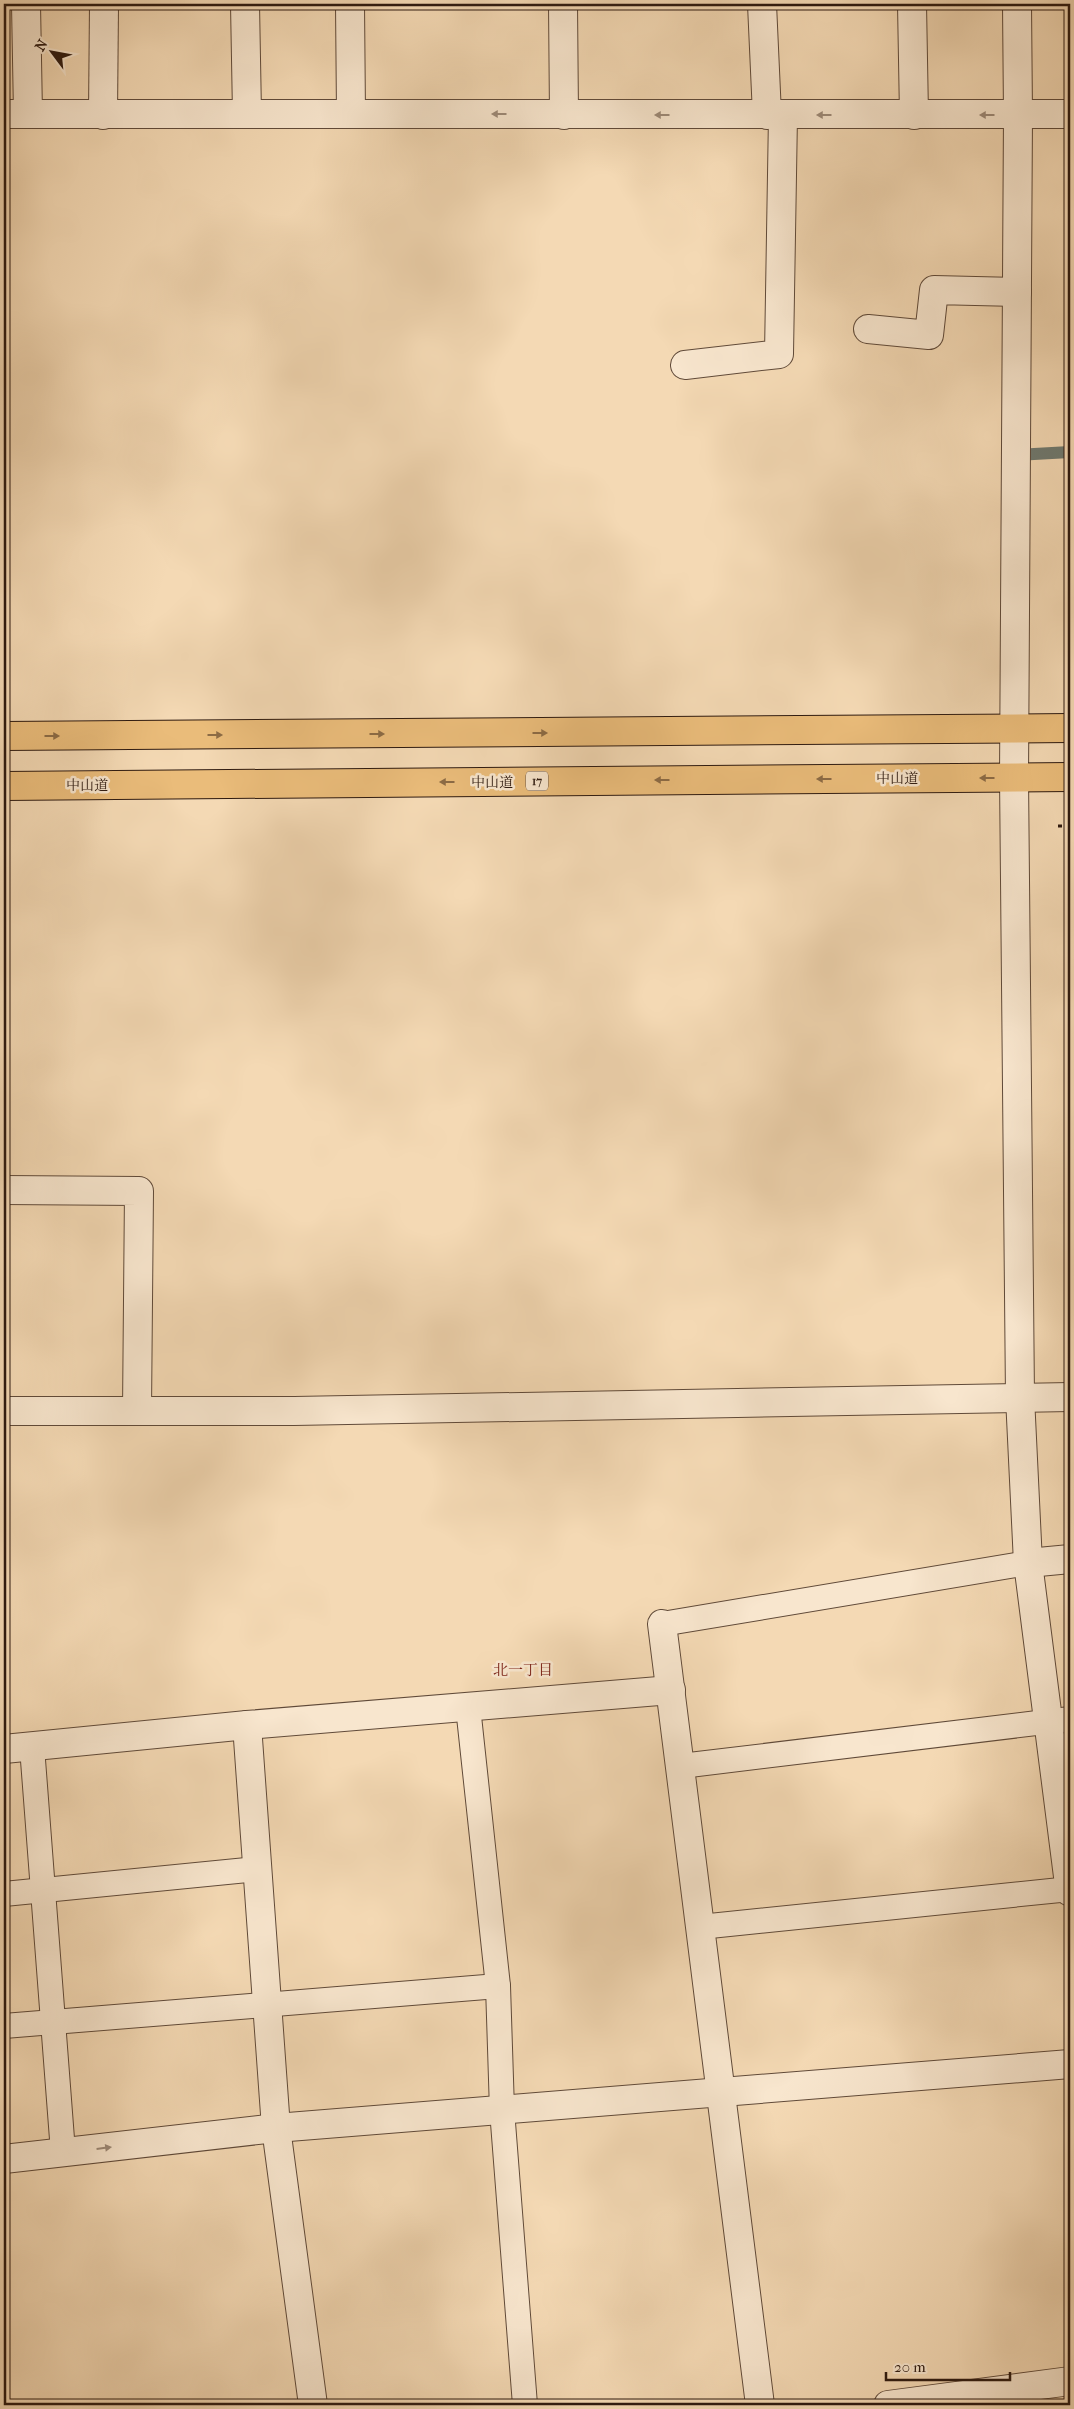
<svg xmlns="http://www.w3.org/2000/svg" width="1074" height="2409" font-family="'IM FELL French Canon','Noto Serif JP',serif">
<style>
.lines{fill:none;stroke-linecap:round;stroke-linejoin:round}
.stream{stroke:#707a70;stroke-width:12}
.lane-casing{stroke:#604a39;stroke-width:26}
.street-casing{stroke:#604a39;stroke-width:30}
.highway-casing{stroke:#2e1a10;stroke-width:30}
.path{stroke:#2e1a10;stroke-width:3;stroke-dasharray:4 2.5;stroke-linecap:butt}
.lane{stroke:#f8e6ce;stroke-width:24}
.street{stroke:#f8e6ce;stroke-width:28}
.highway{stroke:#eabc7a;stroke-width:28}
.oneway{fill:#9d8a78}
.oneway2{fill:#8c6b45}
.labels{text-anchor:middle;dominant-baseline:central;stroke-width:5;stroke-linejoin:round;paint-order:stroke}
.shield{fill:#f8e6ce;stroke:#6b5749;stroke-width:1}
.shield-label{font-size:12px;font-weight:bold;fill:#2e1a10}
.street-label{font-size:14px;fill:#2e1a10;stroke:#f8e6ce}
.neighbourhood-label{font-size:15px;fill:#7a1f14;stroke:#f8e6ce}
</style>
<rect width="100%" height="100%" fill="#f4d9b4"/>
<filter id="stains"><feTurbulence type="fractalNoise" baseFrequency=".004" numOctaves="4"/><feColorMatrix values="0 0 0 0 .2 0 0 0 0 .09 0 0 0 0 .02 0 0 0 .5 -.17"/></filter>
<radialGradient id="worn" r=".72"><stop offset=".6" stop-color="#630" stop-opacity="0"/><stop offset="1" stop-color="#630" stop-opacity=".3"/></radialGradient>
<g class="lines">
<!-- stream -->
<polyline class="stream" points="1016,455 1070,452"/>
<defs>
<g id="lane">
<polyline points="662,1624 1028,1563"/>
<polyline points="468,1707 498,1986 502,2110 525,2405"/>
<polyline points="32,1747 63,2152"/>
<polyline points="681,1766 1070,1719"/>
<polyline points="4,1894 257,1869"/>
<polyline points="700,1927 1070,1889"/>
<polyline points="4,2026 498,1986"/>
</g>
<g id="street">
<polyline points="26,4 28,114"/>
<polyline points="245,4 247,114"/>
<polyline points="350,4 351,114"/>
<polyline points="563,4 564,115"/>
<polyline points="762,4 767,115"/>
<polyline points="912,4 914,115"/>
<polyline points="1017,4 1018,115 1014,777 1020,1397 1028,1563 1070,1892"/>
<polyline points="4,114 1070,114"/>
<polyline points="103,115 104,4"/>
<polyline points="868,329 929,335 934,290 1017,292"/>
<polyline points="685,365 779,354 783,115"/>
<polyline points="4,1190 139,1191 137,1411"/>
<polyline points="4,1411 294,1411 1070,1397"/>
<polyline points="1028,1563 1070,1559"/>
<polyline points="662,1624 760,2405"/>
<polyline points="247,1725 276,2128 313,2405"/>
<polyline points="4,1749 247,1725 671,1690"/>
<polyline points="4,2159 276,2128 1070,2064"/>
<polyline points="888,2405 1070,2381"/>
</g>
<g id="highway">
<polyline points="4,736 1070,728"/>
<polyline points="4,786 1070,777"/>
</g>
</defs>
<!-- lane casing -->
<use href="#lane" class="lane-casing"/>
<!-- street casing -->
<use href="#street" class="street-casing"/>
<!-- highway casing -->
<use href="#highway" class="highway-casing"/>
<!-- path -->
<polyline class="path" points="1058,826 1070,826"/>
<!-- lane -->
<use href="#lane" class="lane"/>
<!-- street -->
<use href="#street" class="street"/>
<!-- highway -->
<use href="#highway" class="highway"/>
</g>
<!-- one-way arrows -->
<defs><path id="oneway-solid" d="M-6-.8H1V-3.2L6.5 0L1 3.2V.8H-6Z" transform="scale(1.25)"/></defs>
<g class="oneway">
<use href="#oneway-solid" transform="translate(499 114) rotate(-180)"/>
<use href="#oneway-solid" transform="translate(662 115) rotate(-180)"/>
<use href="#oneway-solid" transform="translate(824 115) rotate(180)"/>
<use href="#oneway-solid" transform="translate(987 115) rotate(-180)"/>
<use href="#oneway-solid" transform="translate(104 2148) rotate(-7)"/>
</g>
<g class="oneway2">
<use href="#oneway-solid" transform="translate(540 733)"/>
<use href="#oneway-solid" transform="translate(377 734)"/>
<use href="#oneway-solid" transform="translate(215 735)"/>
<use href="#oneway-solid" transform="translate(52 736)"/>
<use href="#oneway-solid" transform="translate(987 778) rotate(180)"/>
<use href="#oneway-solid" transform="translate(824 779) rotate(180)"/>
<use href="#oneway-solid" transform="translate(662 780) rotate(180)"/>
<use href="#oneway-solid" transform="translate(447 782) rotate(180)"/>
</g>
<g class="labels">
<!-- shield labels -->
<rect class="shield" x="526" y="771.5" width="22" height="19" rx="4"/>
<g class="shield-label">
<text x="537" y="781">17</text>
</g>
<!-- street labels -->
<g class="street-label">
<text x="897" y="778">中山道</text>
<text x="492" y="782">中山道</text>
<text x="87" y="785">中山道</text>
</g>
<!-- neighbourhood labels -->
<g class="neighbourhood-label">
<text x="523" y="1670">北一丁目</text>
</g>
</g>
<!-- margin -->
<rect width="1074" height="2409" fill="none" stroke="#f4d9b4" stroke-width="20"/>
<rect x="5" y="5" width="1064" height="2399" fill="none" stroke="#2e1a10" stroke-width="2.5"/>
<rect x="10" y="10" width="1054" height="2389" fill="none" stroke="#2e1a10"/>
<!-- north arrow -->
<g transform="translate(52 52) rotate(302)" stroke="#f8e6ce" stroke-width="4" paint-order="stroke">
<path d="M0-4L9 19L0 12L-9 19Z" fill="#2e1a10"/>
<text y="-8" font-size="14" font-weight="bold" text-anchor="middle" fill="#2e1a10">N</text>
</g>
<!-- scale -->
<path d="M886 2372v8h124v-8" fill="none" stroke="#2e1a10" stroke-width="2.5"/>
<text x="894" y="2372" font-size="15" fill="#2e1a10" stroke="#f8e6ce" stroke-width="4" paint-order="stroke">20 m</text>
<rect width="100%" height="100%" filter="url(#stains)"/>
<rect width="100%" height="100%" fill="url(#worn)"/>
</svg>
